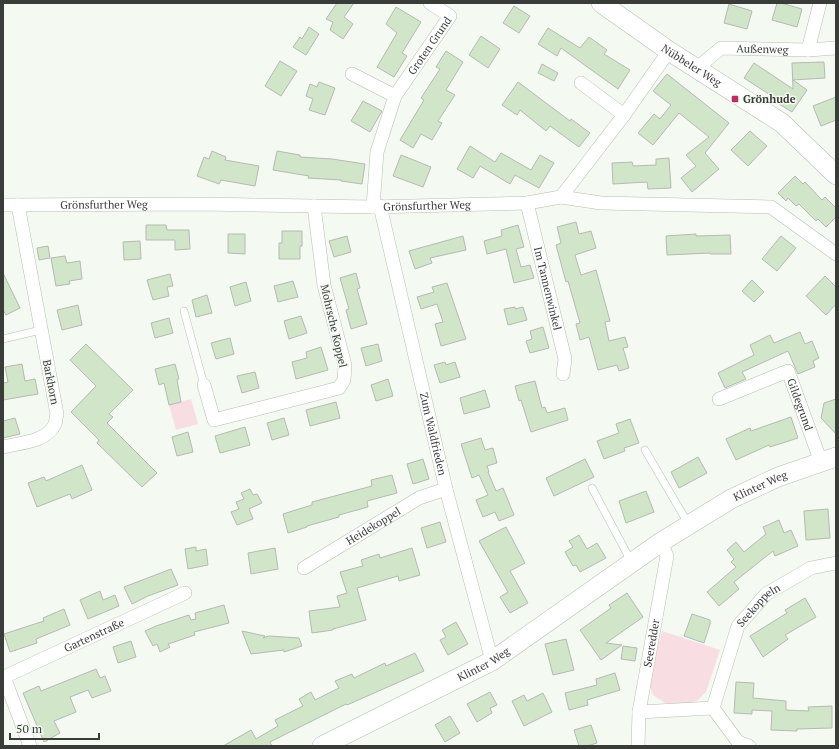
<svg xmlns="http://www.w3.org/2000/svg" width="839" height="749" font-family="'PT Serif',serif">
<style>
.green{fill:#f8dee3}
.building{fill:#d1e5c8;stroke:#b5bab3}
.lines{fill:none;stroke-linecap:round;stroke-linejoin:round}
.lane-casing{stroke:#b8bdb6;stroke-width:8}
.street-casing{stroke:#b8bdb6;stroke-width:14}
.secondary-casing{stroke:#b8bdb6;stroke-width:20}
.lane{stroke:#fff;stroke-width:7}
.street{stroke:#fff;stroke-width:13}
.secondary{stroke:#fff;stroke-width:19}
.poi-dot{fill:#bb2e62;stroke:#f4f9f2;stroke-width:1.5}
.labels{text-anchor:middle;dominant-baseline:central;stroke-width:3;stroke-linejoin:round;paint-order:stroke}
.street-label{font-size:11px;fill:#3a3c3a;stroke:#f4f9f2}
.poi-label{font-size:11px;font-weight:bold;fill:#3a3c3a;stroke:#f4f9f2;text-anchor:start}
</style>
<rect width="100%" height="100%" fill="#f4f9f2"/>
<!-- green -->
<g class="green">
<polygon points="191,399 198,424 176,430 169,405"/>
<polygon points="662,631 720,650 706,692 697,701 681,705 665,703 653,695 649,683"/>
</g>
<!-- building -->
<g class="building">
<polygon points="337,3 354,3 344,17 353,24 343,39 330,30 333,22 326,19"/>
<polygon points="777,3 781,3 802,9 797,27 772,20"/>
<polygon points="729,4 752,11 747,29 724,23"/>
<polygon points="514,6 530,16 519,33 503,23"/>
<polygon points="396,7 421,22 402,53 407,56 394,77 377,67 397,33 386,24"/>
<polygon points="309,27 319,34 306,55 293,47 300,37 302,39"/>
<polygon points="548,28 580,48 589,37 607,50 604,54 630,70 618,89 561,48 557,56 538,44"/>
<polygon points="481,36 500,49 488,68 469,55"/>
<polygon points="446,51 463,62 446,90 455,95 438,121 442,123 432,140 421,134 413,148 400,140 424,100 421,98 440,69 436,67"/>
<polygon points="280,61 297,71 281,96 265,86"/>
<polygon points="824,62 825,78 793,80 807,90 792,112 779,104 781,102 744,78 754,63 793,89 792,63"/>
<polygon points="542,64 558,73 554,81 538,73"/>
<polygon points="667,74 729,123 705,153 719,169 692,192 681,178 696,166 686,155 709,137 679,113 653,145 638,133 654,114 660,119 671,105 653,91"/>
<polygon points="319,82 335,88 325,115 309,110 313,99 306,96 310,84 317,87"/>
<polygon points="518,82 570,121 571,119 590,133 579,147 550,126 546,131 520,110 517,115 502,105"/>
<polygon points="836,97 836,120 821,126 813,106"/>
<polygon points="363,101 382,111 370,132 351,121"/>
<polygon points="750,131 767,146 748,166 731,150"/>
<polygon points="470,146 495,162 501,153 531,170 540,155 554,163 539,188 515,175 510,184 480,166 473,178 457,169"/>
<polygon points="212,151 226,157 225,160 259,166 255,186 221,180 219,184 197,176 204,157 209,159"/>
<polygon points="277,151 300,155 300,157 332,159 365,164 362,184 341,181 341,180 308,178 309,176 273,170"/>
<polygon points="401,155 431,167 423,187 393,176"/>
<polygon points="669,158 671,188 648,189 647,182 613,184 612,163 632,162 633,166 656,165 656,159"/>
<polygon points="795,176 803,184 805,182 822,200 825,197 836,208 836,217 826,227 818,219 816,221 799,204 796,206 788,198 786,201 778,193"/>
<polygon points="576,222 579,234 591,231 596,248 575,255 581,275 596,270 610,321 605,322 609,341 625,337 628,347 623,348 629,368 619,371 617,365 598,370 589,337 580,340 576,324 580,323 568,281 566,282 556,245 561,243 557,227"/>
<polygon points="146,225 166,225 167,230 189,230 190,249 175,250 175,240 146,240"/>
<polygon points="518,225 524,247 516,249 521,267 530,265 534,278 514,283 506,249 487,254 484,241 502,236 501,230"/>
<polygon points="282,231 302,231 302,246 300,246 300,259 279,259 279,243 282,243"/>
<polygon points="228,234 245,234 245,254 228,253"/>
<polygon points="696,234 696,236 730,235 731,254 710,254 710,253 667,255 666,236"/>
<polygon points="347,236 351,252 334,257 329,241"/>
<polygon points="463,236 466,250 430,258 432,263 415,269 409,251"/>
<polygon points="781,236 796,248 777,271 762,259"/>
<polygon points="140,241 141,259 124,260 123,242"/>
<polygon points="48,246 50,258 39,260 37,248"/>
<polygon points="65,256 67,263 80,261 82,279 69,281 70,284 56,286 51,258"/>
<polygon points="3,273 20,308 6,315 3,310"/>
<polygon points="356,273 360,288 357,289 367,324 351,329 346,310 349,309 340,278"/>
<polygon points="170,274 173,286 167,287 169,296 153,300 147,280"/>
<polygon points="825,276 836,287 836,304 826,315 806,296"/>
<polygon points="752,280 764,292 754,302 742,291"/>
<polygon points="293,281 298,297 278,302 274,286"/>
<polygon points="246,282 251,301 235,306 230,287"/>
<polygon points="447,283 466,339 441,346 435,324 443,322 437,304 421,309 417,297 434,292 432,287"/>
<polygon points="207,295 212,313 196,317 192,300"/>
<polygon points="78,305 82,325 62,330 57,310"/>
<polygon points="515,307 515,309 523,307 527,320 508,325 504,309"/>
<polygon points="301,316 307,333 289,339 284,321"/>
<polygon points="169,318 173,333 155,338 151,323"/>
<polygon points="543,327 549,348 530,353 526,341 532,339 530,331"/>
<polygon points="800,332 805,344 812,341 819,358 813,361 815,367 798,374 788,351 742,372 746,379 725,388 718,373 754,355 750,345 770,335 774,343"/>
<polygon points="230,338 234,354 216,359 211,343"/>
<polygon points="86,344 133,390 109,414 113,417 107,423 157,473 142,487 97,443 99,440 71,412 96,386 70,360"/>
<polygon points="378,344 382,361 366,366 361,348"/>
<polygon points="321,347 328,370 296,379 292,362 307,358 306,352"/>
<polygon points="445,362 446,365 455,362 460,377 440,383 434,365"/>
<polygon points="22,364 25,381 35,379 38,394 3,400 3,383 8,382 5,367"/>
<polygon points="175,364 179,379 177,380 181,402 169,405 164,383 159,385 155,369"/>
<polygon points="255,372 259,388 242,393 237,376"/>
<polygon points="388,379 393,396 376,401 371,385"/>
<polygon points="535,381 542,408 545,407 547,413 565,408 568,420 531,432 521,400 519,401 515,386"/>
<polygon points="485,390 490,407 464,414 460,398"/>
<polygon points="836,399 836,434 821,418 824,403"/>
<polygon points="336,402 340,418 310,426 306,410"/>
<polygon points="791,417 798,438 770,447 769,445 736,460 726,439 750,428 751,431"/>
<polygon points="15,418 20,434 3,438 3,421"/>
<polygon points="284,418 289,435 272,440 267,423"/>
<polygon points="630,419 639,443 624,448 625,451 604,459 597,441 619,433 616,424"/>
<polygon points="245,427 250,445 220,453 215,436"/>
<polygon points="188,432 193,452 177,456 172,437"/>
<polygon points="481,438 485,450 493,448 497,463 487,466 489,472 488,472 496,491 503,488 514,515 499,521 495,512 483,517 476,500 488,495 479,475 472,478 461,444"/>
<polygon points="698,457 707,473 679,488 671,472"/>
<polygon points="423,459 429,479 413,484 407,464"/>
<polygon points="585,459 594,477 554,496 546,478"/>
<polygon points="82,465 92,490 72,499 70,494 37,507 28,483 44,477 46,481"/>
<polygon points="392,475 397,493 367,501 368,507 339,515 339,517 307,526 307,527 288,533 283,514 312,505 312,502 372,486 371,480"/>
<polygon points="250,489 253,495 257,494 262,503 249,509 253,519 237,525 231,512 239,509 236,502 244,499 241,493"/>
<polygon points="646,491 654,512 626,523 619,501"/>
<polygon points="828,509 830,538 806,540 804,511"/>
<polygon points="779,520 784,533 791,530 798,546 775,556 773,551 734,582 739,589 719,606 707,592 736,567 731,562 734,559 727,550 736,542 744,552 766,534 763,527"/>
<polygon points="440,522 446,542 427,548 421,528"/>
<polygon points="506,527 525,563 510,571 528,603 510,613 500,597 508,592 479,541"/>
<polygon points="579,535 587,549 597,543 606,558 580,572 576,565 573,566 565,552 573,547 569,541"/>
<polygon points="196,547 196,551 206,549 208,565 188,569 185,549"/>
<polygon points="275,548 278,569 251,574 248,553"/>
<polygon points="412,548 420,575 399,581 398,576 357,588 366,620 333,629 333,630 312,633 309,611 340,607 337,596 347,593 340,572 363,566 361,560 379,554 380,558"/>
<polygon points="171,569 178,585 148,596 132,604 124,587"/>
<polygon points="100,591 103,600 115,595 119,606 88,619 80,600"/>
<polygon points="627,593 643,617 606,643 622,645 601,660 580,630 611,608 609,605"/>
<polygon points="805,598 816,617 785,635 788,639 763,657 750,636 787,613 785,610"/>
<polygon points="224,605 229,623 194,632 195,635 168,644 170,647 160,652 157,644 153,646 145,631 156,626 189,615 191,620 196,619 195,613"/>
<polygon points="64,609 70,625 36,639 37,643 10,652 4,634 44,621 43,618"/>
<polygon points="692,614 710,620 710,624 704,643 684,636"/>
<polygon points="456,622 468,644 448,655 440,640 446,637 442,630"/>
<polygon points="242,631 265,636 263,638 269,636 299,638 302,646 284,652 284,650 251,654"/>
<polygon points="566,639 574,670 553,675 545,644"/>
<polygon points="131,641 136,657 118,663 113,647"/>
<polygon points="623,646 637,648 635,661 621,659"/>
<polygon points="415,653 424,671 347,705 346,704 270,742 272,746 223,746 251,730 256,739 278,726 275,720 303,706 299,699 311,692 315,700 339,688 335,681 352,674 354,678 385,663 386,666"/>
<polygon points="96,669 100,678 105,676 111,691 92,698 88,690 70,697 76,712 54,721 60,733 44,742 23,693 39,686 41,691"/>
<polygon points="615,673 620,690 587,700 588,705 569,710 565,693 597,685 596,679"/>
<polygon points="736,682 754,683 753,698 786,701 786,710 809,711 808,707 832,706 832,728 797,729 797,731 771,730 772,711 752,710 752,714 734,713"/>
<polygon points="490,692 497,705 490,708 492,713 477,722 467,704"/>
<polygon points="543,693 552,712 524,726 512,701 524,695 527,701"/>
<polygon points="450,716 460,733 445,742 435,725"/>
<polygon points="591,725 597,743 587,746 579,746 574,730"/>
</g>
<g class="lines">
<defs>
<g id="lane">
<polyline points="184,311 204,385"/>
<polyline points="3,339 41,330"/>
<polyline points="645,450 689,525"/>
<polyline points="592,488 632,563"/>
</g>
<g id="street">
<polyline points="808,50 820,3"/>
<path id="s1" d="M696 69 721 48 808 50 836 48"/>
<polyline points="352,74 395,96"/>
<polyline points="581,83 624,115"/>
<polyline points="561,197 624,115 669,51"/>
<path id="s2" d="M527 203 565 359 563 374"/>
<path id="s3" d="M3 205 202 204 373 207 527 203 561 197 601 203 771 207 836 254"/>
<path id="s4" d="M380 206 446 489 492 661"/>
<path id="s5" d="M373 207 377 152 395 96 450 16 430 3"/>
<polyline points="204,385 214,420 339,388 344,380 345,365 324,285 314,206"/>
<path id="s6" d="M719 399 788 371 821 462"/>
<path d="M3 447C20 443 47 442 55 424 56 421 56 417 57 414L18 205"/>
<path id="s7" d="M304 568 419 498 446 489"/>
<polyline points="639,712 713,708"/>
<path id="s8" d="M30 746 4 677 185 593"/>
<path id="s9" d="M638 746 639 712 667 556 661 542"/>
<path id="s10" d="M749 746 738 742 713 708 738 626 766 594 811 568 836 563"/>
</g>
<g id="secondary">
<path id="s11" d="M601 3 669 51 782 123 836 175"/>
<path id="s12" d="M322 746 492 661 661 542 731 499 778 477 836 457"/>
</g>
</defs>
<!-- lane casing -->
<use href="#lane" class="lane-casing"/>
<!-- street casing -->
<use href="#street" class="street-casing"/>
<!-- secondary casing -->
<use href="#secondary" class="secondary-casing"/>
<!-- lane -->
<use href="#lane" class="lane"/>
<!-- street -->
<use href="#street" class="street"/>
<!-- secondary -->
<use href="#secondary" class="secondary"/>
</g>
<!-- markers -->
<rect class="poi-dot" x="731" y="95" width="8" height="8" rx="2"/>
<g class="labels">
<!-- street labels -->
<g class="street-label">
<text stroke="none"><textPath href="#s5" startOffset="175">Groten Grund</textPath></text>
<text stroke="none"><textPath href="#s1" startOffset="74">Außenweg</textPath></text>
<text stroke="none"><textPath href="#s11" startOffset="110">Nübbeler Weg</textPath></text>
<text stroke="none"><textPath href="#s3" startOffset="101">Grönsfurther Weg</textPath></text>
<text stroke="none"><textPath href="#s3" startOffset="424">Grönsfurther Weg</textPath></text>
<text stroke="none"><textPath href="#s2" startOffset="88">Im Tannenwinkel</textPath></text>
<text transform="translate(334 326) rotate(77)">Mohrsche Koppel</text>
<text transform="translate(51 382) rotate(79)">Barkhorn</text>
<text stroke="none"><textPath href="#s6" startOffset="110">Gildegrund</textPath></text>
<text stroke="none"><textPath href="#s4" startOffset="234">Zum Waldfrieden</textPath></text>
<text stroke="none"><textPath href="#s12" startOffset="511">Klinter Weg</textPath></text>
<text stroke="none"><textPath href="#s7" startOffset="81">Heidekoppel</textPath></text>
<text stroke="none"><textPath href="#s10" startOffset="169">Seekoppeln</textPath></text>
<text stroke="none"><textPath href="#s8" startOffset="173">Gartenstraße</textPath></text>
<text stroke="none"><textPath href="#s9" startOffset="104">Seeredder</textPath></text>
<text stroke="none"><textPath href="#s12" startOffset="181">Klinter Weg</textPath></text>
</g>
<!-- poi labels -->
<g class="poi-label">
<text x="743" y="99">Grönhude</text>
</g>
</g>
<!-- border -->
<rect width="839" height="749" fill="none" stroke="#3a3c3a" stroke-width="8"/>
<!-- scale -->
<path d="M10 733v6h89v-6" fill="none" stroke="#3a3c3a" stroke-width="2"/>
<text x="16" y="733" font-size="12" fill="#3a3c3a" stroke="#f4f9f2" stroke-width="3" paint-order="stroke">50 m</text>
</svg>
